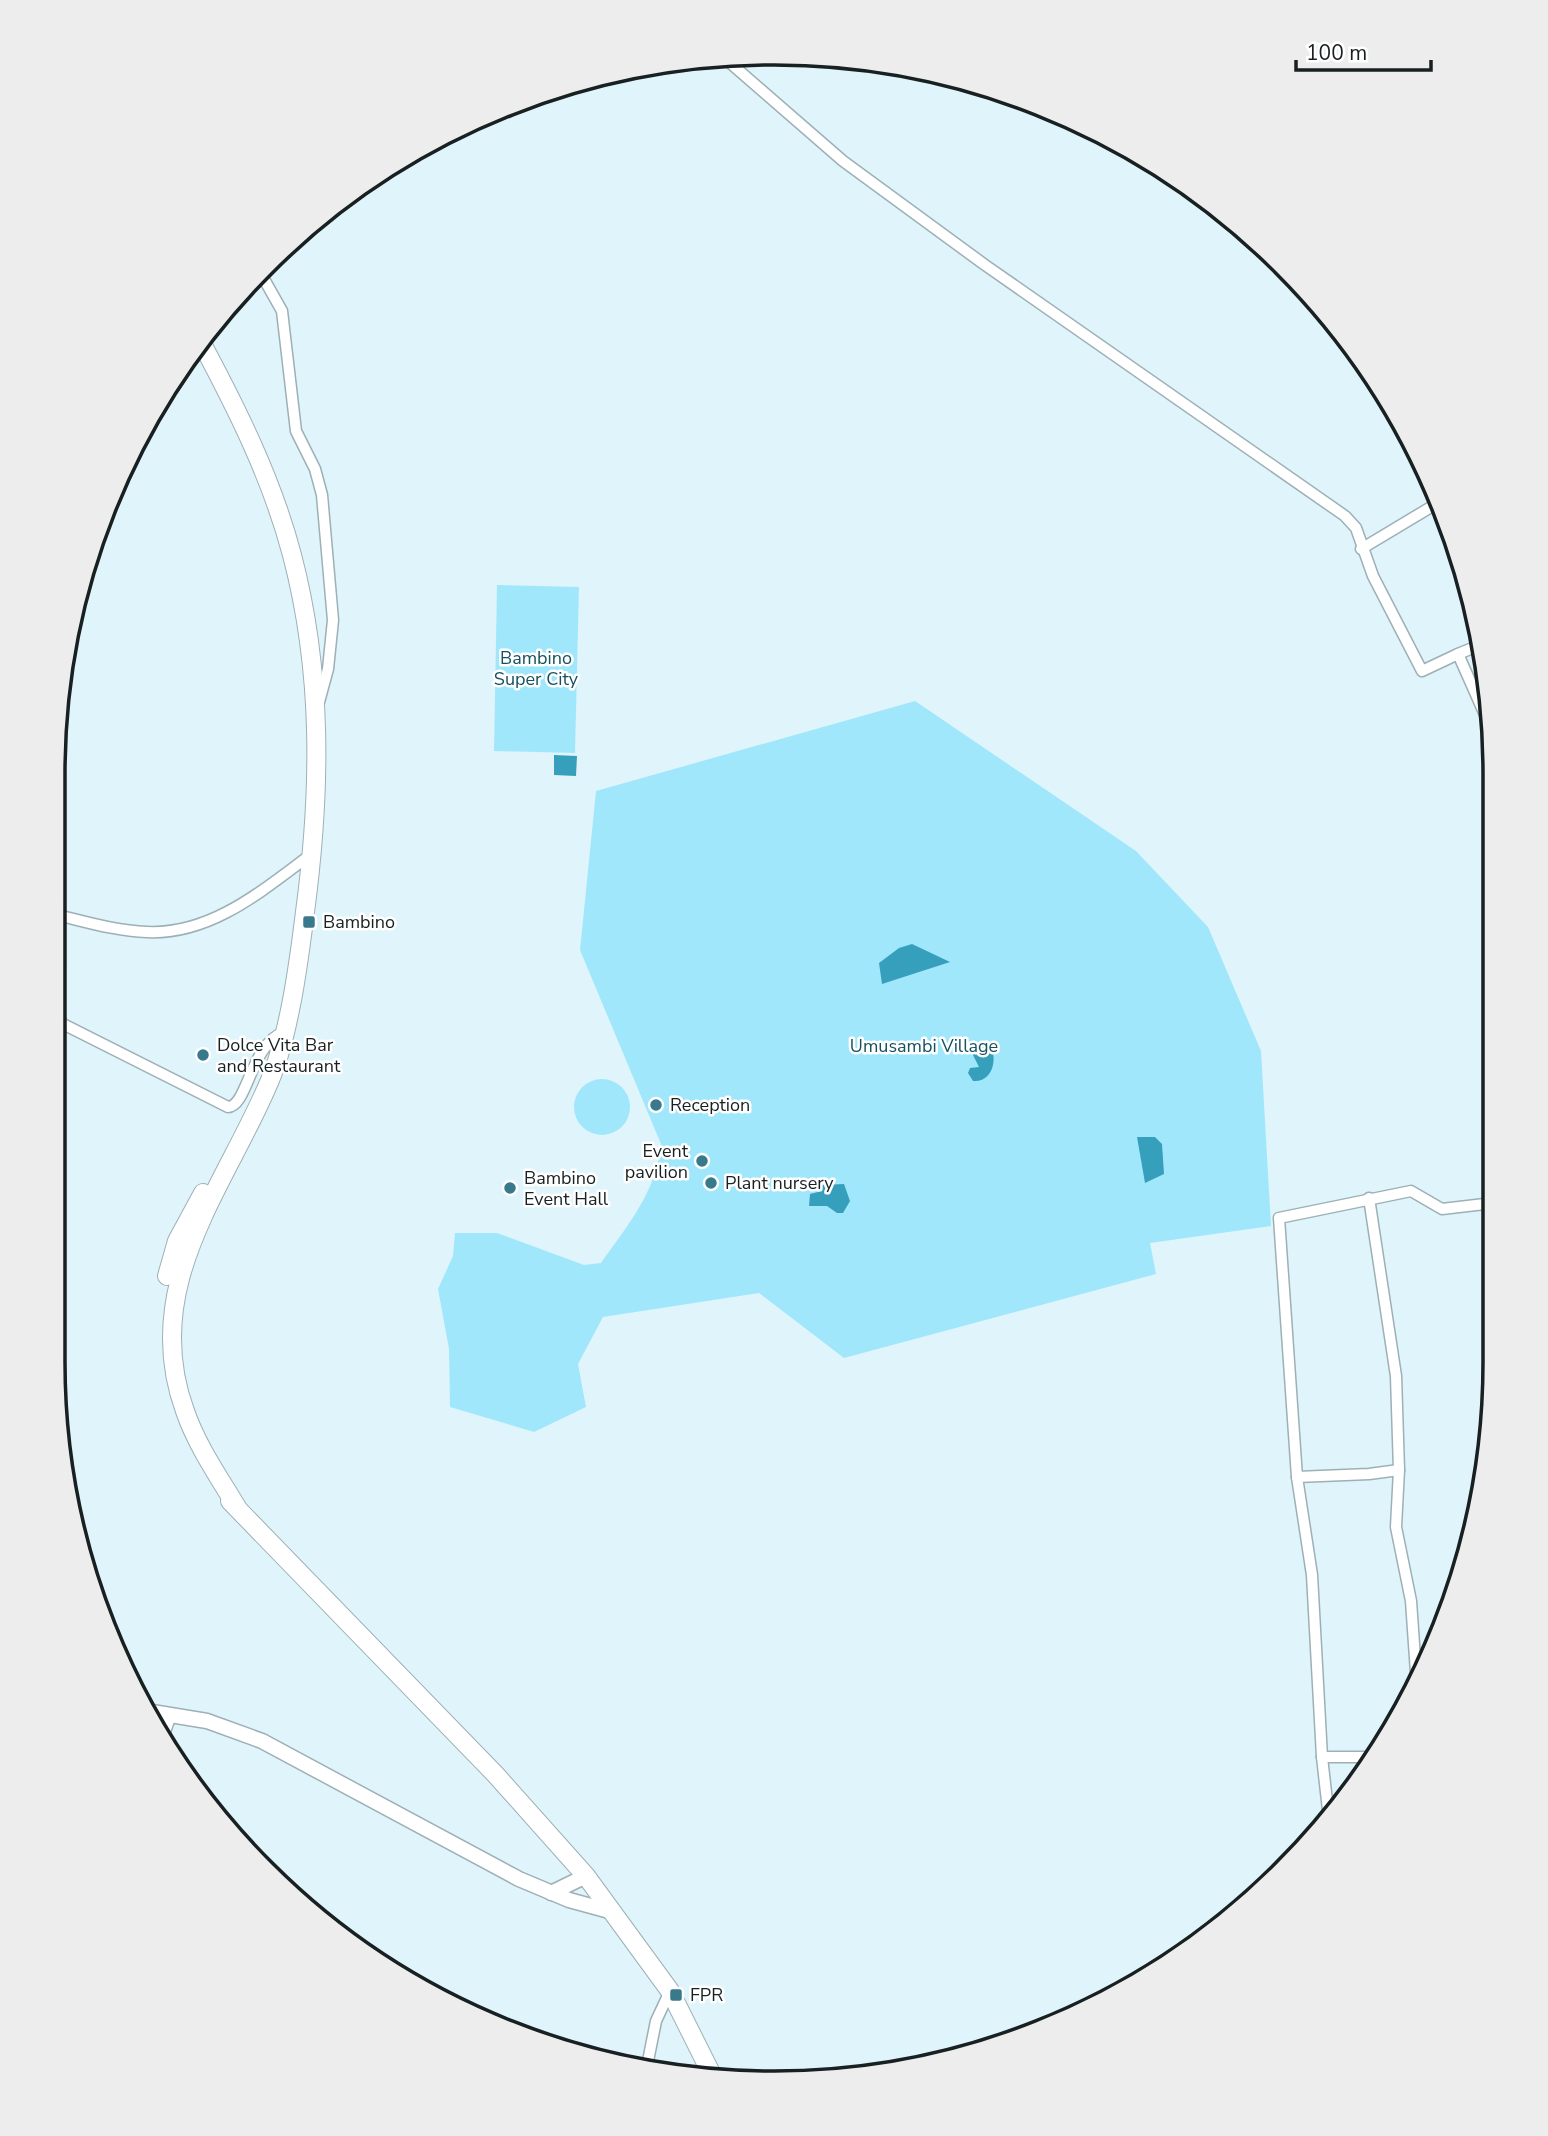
<svg xmlns="http://www.w3.org/2000/svg" width="1548" height="2136" font-family="'Nunito Sans',sans-serif">
<style>
.green{fill:#a1e7fc}
.water{fill:#36a0bc}
.lines{fill:none;stroke-linecap:round;stroke-linejoin:round}
.minor-casing{stroke:#9db0b6;stroke-width:13}
.tertiary-casing{stroke:#9db0b6;stroke-width:17}
.trunk-casing{stroke:#9db0b6;stroke-width:20}
.minor{stroke:#fff;stroke-width:10}
.tertiary{stroke:#fff;stroke-width:14}
.trunk{stroke:#fff;stroke-width:18}
.poi-dot{fill:#38798b;stroke:#fff;stroke-width:2.5}
.labels{text-anchor:middle;dominant-baseline:central;stroke-width:5;stroke-linejoin:round;paint-order:stroke}
.park-label{font-size:18px;fill:#165160;stroke:#fff}
.poi-label{font-size:18px;fill:#182022;stroke:#fff;text-anchor:start}
.rim{fill:none;stroke:#182022;stroke-width:3.5}
</style>
<rect width="100%" height="100%" fill="#e0f4fb"/>
<!-- green -->
<g class="green">
<polygon points="497,585 579,587 575,753 494,751"/>
<path d="M915 701 1136 851 1208 927 1261 1051 1271 1226 1150 1243 1156 1274 844 1358 759 1293 603 1317 578 1364 586 1407 534 1432 450 1407 449 1349 438 1289 453 1256 455 1233H497L584 1265 601 1263C627 1226 657 1191 661 1144L580 950 596 791Z"/>
<circle cx="602" cy="1107" r="28"/>
</g>
<!-- water -->
<g class="water">
<polygon points="554,755 577,756 576,776 554,775"/>
<polygon points="912,944 950,962 882,984 879,963 899,948"/>
<path d="M988 1042C999 1055 994 1083 973 1081L968 1073 970 1068 979 1067 973 1055 979 1043Z"/>
<polygon points="1137,1137 1155,1137 1162,1144 1164,1174 1145,1183"/>
<polygon points="844,1184 850,1201 843,1213 837,1213 827,1206 809,1206 810,1194 822,1191 822,1185"/>
</g>
<g class="lines">
<defs>
<g id="minor">
<polyline points="721,55 843,161 985,265 1345,516 1356,528 1373,576 1422,671 1458,654 1490,726"/>
<polyline points="260,272 282,311 296,431 315,469 322,495 333,620 328,669 319,702"/>
<polyline points="1361,549 1441,501"/>
<polyline points="1458,654 1480,645"/>
<path d="M53 914C83 921 115 931 147 932 212 935 264 889 313 853"/>
<path d="M53 1019 228 1107C248 1106 250 1045 284 1032"/>
<polyline points="1369,1198 1396,1376 1399,1470 1396,1527 1411,1601 1417,1687"/>
<polyline points="1297,1477 1369,1474 1399,1470"/>
<polyline points="162,1740 171,1715"/>
<polyline points="1322,1757 1370,1757"/>
<polyline points="1329,1819 1322,1757 1312,1575 1297,1477 1279,1218 1411,1191 1442,1209 1493,1203"/>
<polyline points="646,2071 656,2021 670,1991"/>
</g>
<g id="tertiary">
<polyline points="146,1711 207,1721 262,1741 519,1879 569,1900 613,1912"/>
<polyline points="551,1893 586,1876"/>
</g>
<g id="trunk">
<path d="M200 340C237 409 272 479 292 555 323 673 321 792 305 912 301 944 297 977 290 1010 285 1035 278 1063 267 1087 221 1193 140 1288 185 1411 197 1446 219 1477 238 1509"/>
<polyline points="167,1276 177,1241 203,1193"/>
<polyline points="230,1501 495,1774 586,1876 670,1991 713,2077"/>
</g>
</defs>
<!-- minor casing -->
<use href="#minor" class="minor-casing"/>
<!-- tertiary casing -->
<use href="#tertiary" class="tertiary-casing"/>
<!-- trunk casing -->
<use href="#trunk" class="trunk-casing"/>
<!-- minor -->
<use href="#minor" class="minor"/>
<!-- tertiary -->
<use href="#tertiary" class="tertiary"/>
<!-- trunk -->
<use href="#trunk" class="trunk"/>
</g>
<!-- markers -->
<g class="poi-dot">
<rect x="302" y="915" width="14" height="14" rx="3.5"/>
<circle cx="203" cy="1055" r="7"/>
<circle cx="656" cy="1105" r="7"/>
<circle cx="702" cy="1161" r="7"/>
<circle cx="711" cy="1183" r="7"/>
<circle cx="510" cy="1188" r="7"/>
<rect x="669" y="1988" width="14" height="14" rx="3.5"/>
</g>
<g class="labels">
<!-- park labels -->
<g class="park-label">
<text x="536" y="658">Bambino<tspan x="536" dy="21">Super City</tspan></text>
<text x="924" y="1046">Umusambi Village</text>
</g>
<!-- poi labels -->
<g class="poi-label">
<text x="323" y="922">Bambino</text>
<text x="217" y="1045">Dolce Vita Bar<tspan x="217" dy="21">and Restaurant</tspan></text>
<text x="670" y="1105">Reception</text>
<text x="688" y="1151" text-anchor="end">Event<tspan x="688" dy="21">pavilion</tspan></text>
<text x="524" y="1178">Bambino<tspan x="524" dy="21">Event Hall</tspan></text>
<text x="725" y="1183">Plant nursery</text>
<text x="690" y="1995">FPR</text>
</g>
</g>
<!-- crop -->
<path d="M0 0H1548V2136H0ZM774 65H774A709 709 0 0 1 1483 774V1362A709 709 0 0 1 774 2071H774A709 709 0 0 1 65 1362V774A709 709 0 0 1 774 65Z" fill="#ededed" fill-rule="evenodd"/>
<path class="rim" d="M774 65H774A709 709 0 0 1 1483 774V1362A709 709 0 0 1 774 2071H774A709 709 0 0 1 65 1362V774A709 709 0 0 1 774 65Z"/>
<!-- scale -->
<path d="M1296 60v10h135v-10" fill="none" stroke="#182022" stroke-width="3.5"/>
<text x="1306" y="60" font-size="21" fill="#182022" stroke="#ffffff" stroke-width="5" paint-order="stroke">100 m</text>
</svg>
